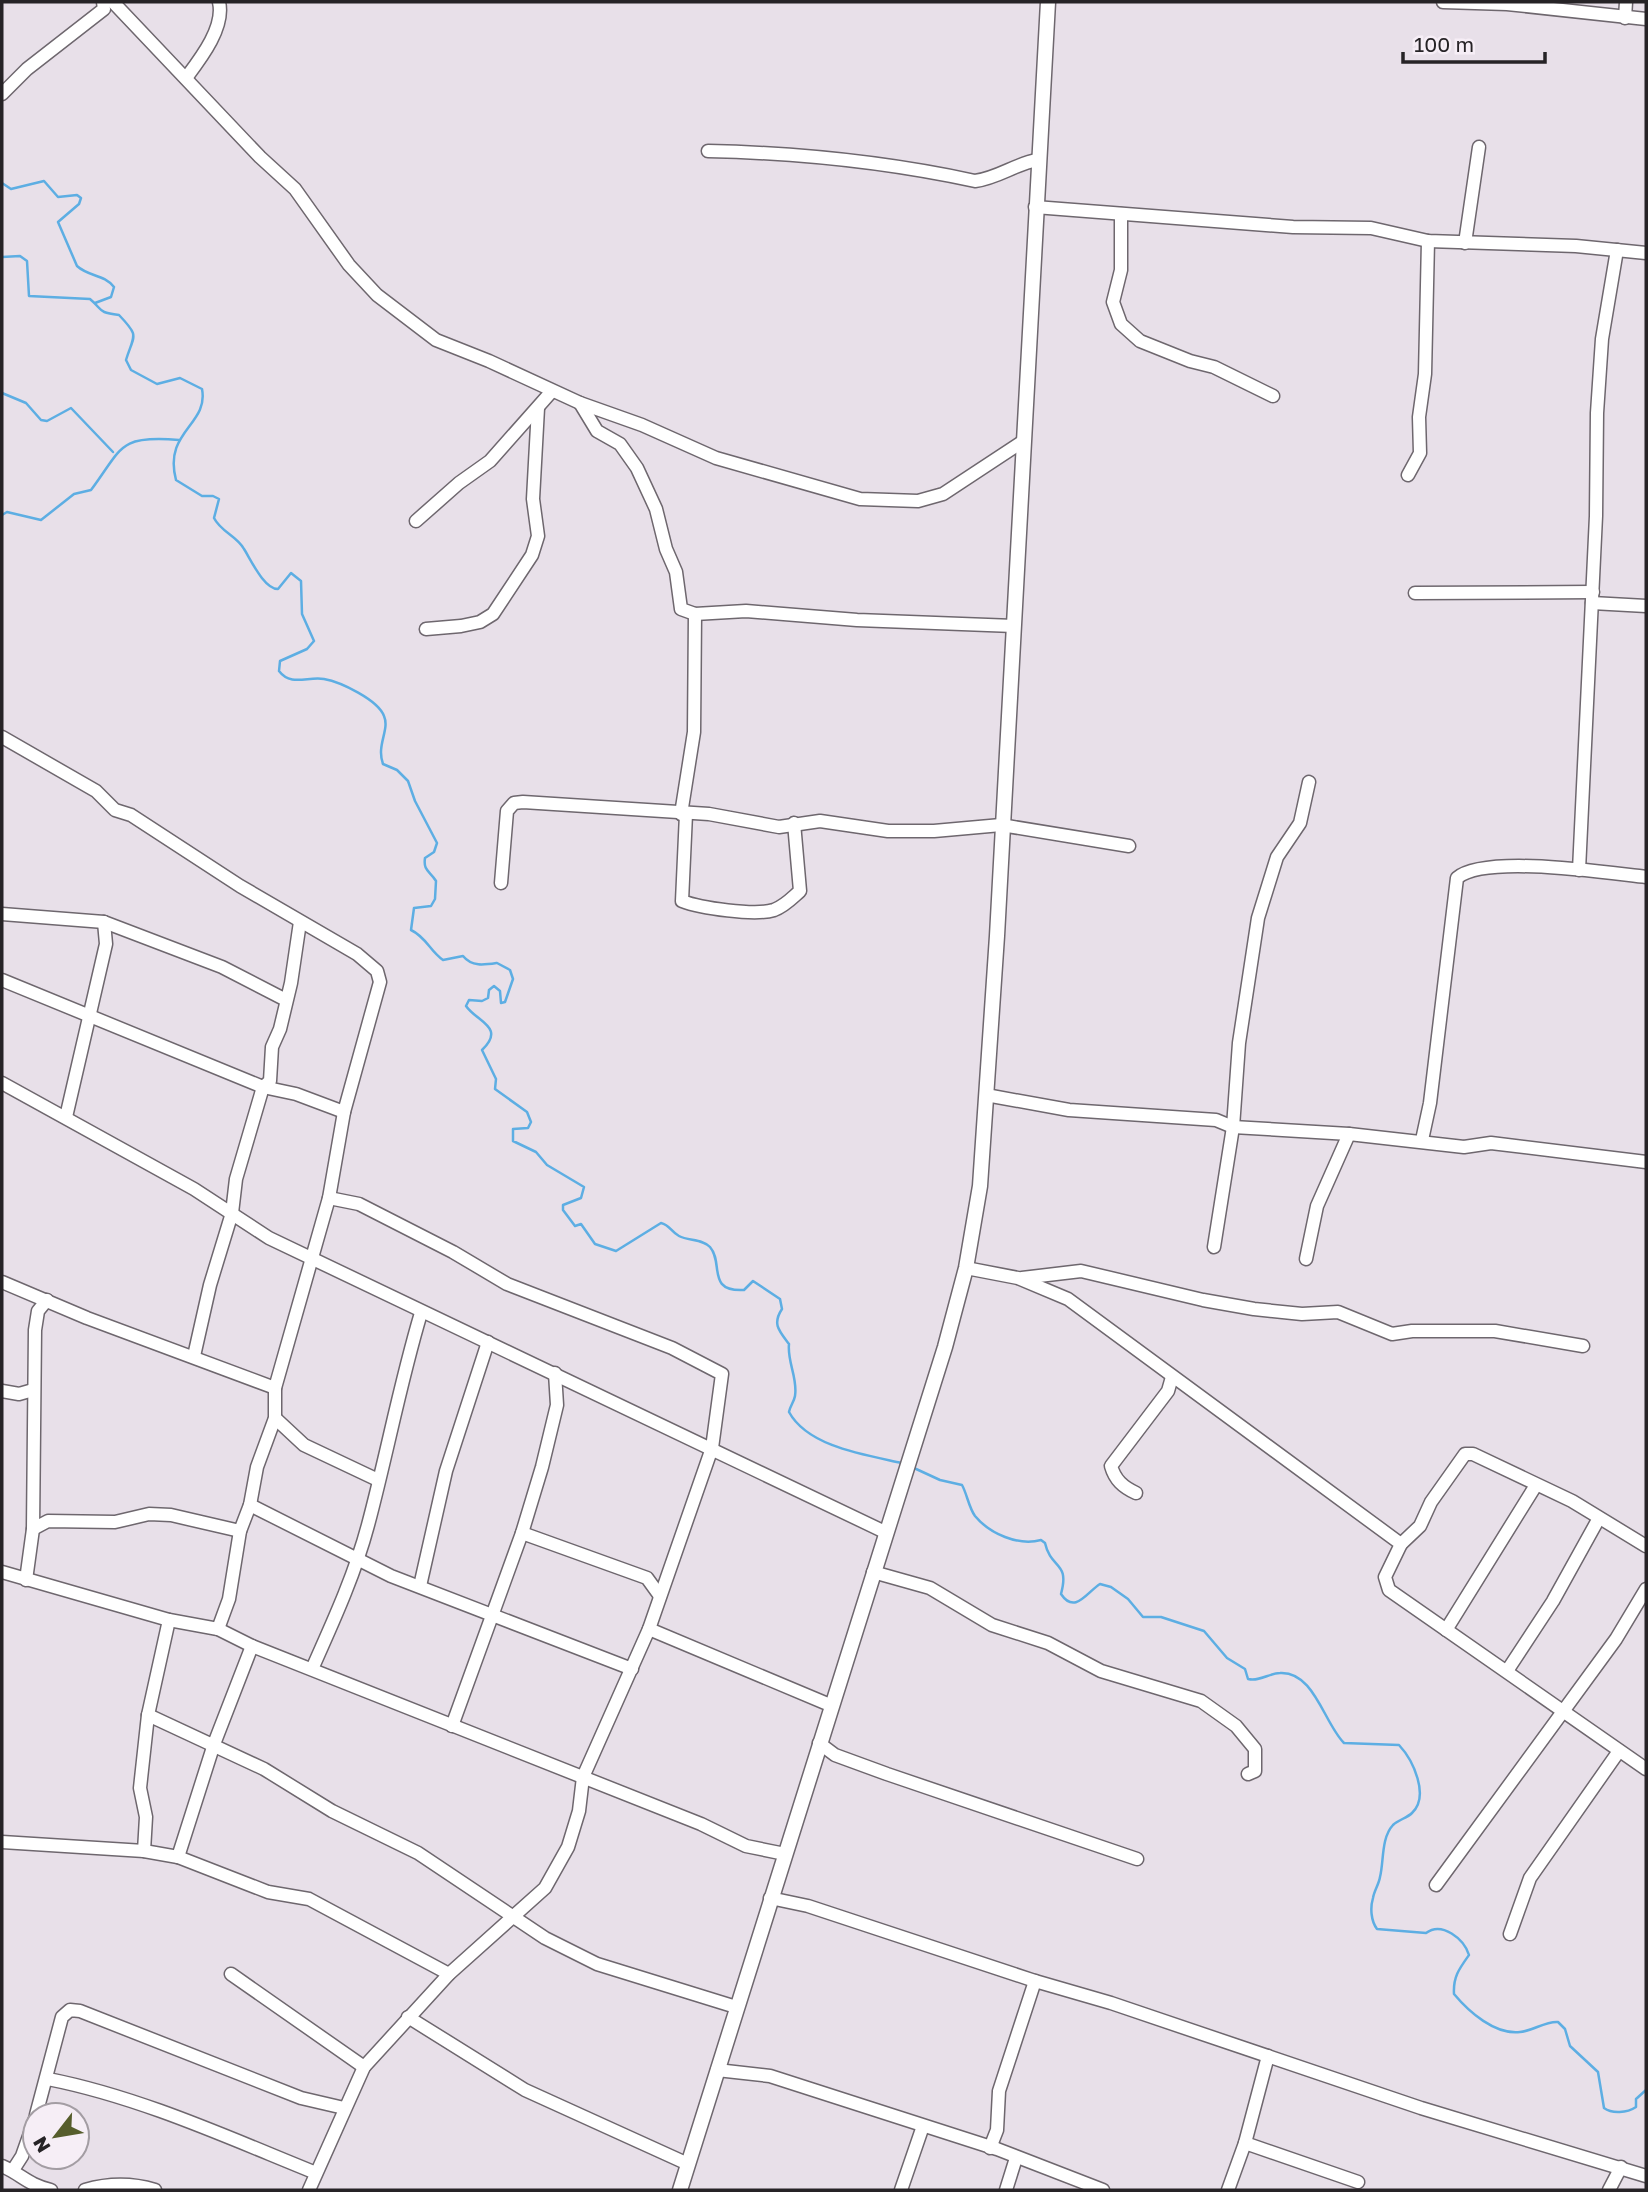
<svg xmlns="http://www.w3.org/2000/svg" width="1648" height="2192" font-family="'Golos Text',sans-serif">
<style>
.lines{fill:none;stroke-linecap:round;stroke-linejoin:round}
.stream{stroke:#5daee3;stroke-width:2.5}
.minor-casing{stroke:#6e676e;stroke-width:15}
.major-casing{stroke:#6e676e;stroke-width:17}
.minor{stroke:#fff;stroke-width:12}
.major{stroke:#fff;stroke-width:14}
</style>
<rect width="100%" height="100%" fill="#e8e0e9"/>
<g class="lines">
<!-- stream -->
<g class="stream">
<path d="M2 183 11 189 44 181 58 197 77 195 81 198 79 204 58 222 77 266C89 277 104 274 114 287L111 297 95 303"/>
<path d="M2 257 20 256 27 261 29 296 90 299C104 311 97 312 119 315 140 337 134 334 126 360L131 370 157 384 180 378 202 389C209 425 163 431 176 480L202 496H213L219 499 214 518C221 532 237 536 244 549 251 560 264 589 278 589L291 573 301 581 302 614 314 641 307 649 280 661 279 671C291 687 308 676 324 679 341 682 378 700 384 716 390 730 376 745 383 764L397 770 408 781 415 801 437 843 434 852 425 858C423 871 430 871 436 881L435 899 431 906 414 908 411 930C426 937 430 951 443 960L463 956C472 967 484 965 497 963L510 970 513 979 505 1002 501 1003 500 991 494 986 489 990 488 998 482 1001 469 1000 466 1006C477 1022 506 1027 482 1050L496 1079 495 1089 527 1112 531 1122 528 1128 513 1129V1141L536 1152 547 1165 584 1187 581 1198 563 1205V1210L575 1226 581 1224 595 1244 616 1251 661 1223C670 1225 671 1232 679 1236 688 1241 703 1239 710 1247 724 1263 706 1292 744 1290L753 1281 780 1299 782 1309C772 1324 779 1331 789 1344 787 1362 798 1378 795 1396 794 1402 790 1406 789 1412 808 1447 866 1455 902 1463"/>
<polyline points="2,393 26,403 41,420 47,421 71,408 113,452"/>
<path d="M2 515 7 512 41 520 74 494 91 490C123 447 118 435 179 440"/>
<path d="M914 1468 940 1480 962 1485C967 1494 969 1508 975 1516 990 1534 1018 1546 1041 1540L1045 1543C1051 1570 1070 1561 1061 1594 1075 1615 1087 1592 1100 1584L1111 1587 1128 1599 1143 1617H1161L1204 1631 1227 1658 1245 1669 1248 1679C1260 1682 1269 1673 1280 1673 1314 1671 1324 1723 1344 1743L1399 1745C1413 1760 1430 1796 1412 1813 1407 1818 1398 1820 1393 1825 1381 1838 1384 1861 1380 1877 1379 1884 1374 1891 1373 1898 1370 1908 1371 1921 1377 1929L1426 1933C1442 1921 1464 1939 1469 1955 1459 1969 1453 1977 1454 1994 1469 2012 1495 2035 1520 2032 1533 2031 1545 2021 1558 2022L1565 2029 1570 2046 1598 2072 1604 2108C1612 2114 1627 2113 1636 2107V2099L1646 2090"/>
</g>
<defs>
<g id="minor">
<polyline points="113,2 260,157 295,189 349,265 377,295 436,340 489,361 580,403 642,425 716,458 860,499 918,501 943,494 1022,442"/>
<polyline points="1443,2 1507,4 1646,19"/>
<polyline points="1625,18 1626,2"/>
<path d="M186 78C201 58 225 27 219 2"/>
<polyline points="2,94 27,69 104,9 103,2"/>
<path d="M708 151C798 153 887 162 975 181 998 178 1015 164 1037 160"/>
<polyline points="1035,207 1293,227 1371,228 1428,241 1576,246 1646,253"/>
<polyline points="1121,214 1121,270 1113,302 1121,324 1140,341 1190,361 1214,367 1273,396"/>
<polyline points="1465,243 1479,147"/>
<polyline points="580,403 597,431 620,444 637,468 656,509 666,549 676,572 681,609 695,614 746,611 857,620 1014,626"/>
<polyline points="1408,475 1420,453 1419,417 1425,374 1428,241"/>
<polyline points="416,521 459,483 490,461 552,391"/>
<polyline points="1415,593 1593,592"/>
<polyline points="1592,603 1646,606"/>
<polyline points="426,629 461,626 480,622 493,614 532,555 538,536 533,499 538,408"/>
<polyline points="2,737 96,791 115,810 131,815 240,886 357,954 377,971 380,982 344,1112 329,1198 275,1388 275,1418 257,1467 250,1505 240,1531 229,1599 218,1629"/>
<polyline points="681,814 694,732 695,614"/>
<path d="M686 814 682 901C700 908 755 916 774 910 785 906 792 898 800 891L794 823"/>
<polyline points="1579,870 1596,516 1597,413 1602,339 1617,250"/>
<polyline points="501,883 507,811 514,803 523,802 709,814 779,827 820,821 888,831 934,831 1001,825 1129,846"/>
<polyline points="2,914 104,922 222,967 286,1000"/>
<polyline points="2,980 263,1087 296,1094 344,1112"/>
<polyline points="2,1083 194,1189 269,1238 887,1533"/>
<polyline points="986,1095 1069,1110 1216,1120 1233,1127 1349,1134 1464,1147 1491,1143 1646,1162"/>
<polyline points="66,1117 106,944 104,922"/>
<path d="M1422 1140 1430 1103 1457 878C1485 854 1608 873 1646 877"/>
<polyline points="1214,1247 1233,1127 1239,1043 1258,918 1277,857 1300,823 1309,782"/>
<polyline points="1306,1259 1317,1206 1349,1134"/>
<polyline points="966,1268 1018,1278 1068,1299 1401,1544 1385,1577 1389,1590 1646,1769"/>
<polyline points="1022,1278 1081,1271 1203,1300 1254,1309 1302,1314 1338,1312 1392,1334 1412,1331 1495,1331 1583,1346"/>
<polyline points="2,1282 87,1318 275,1388"/>
<polyline points="194,1356 210,1285 232,1213 236,1179 263,1087 270,1081 272,1047 280,1029 291,983 300,922"/>
<polyline points="2,1391 19,1394 33,1390"/>
<polyline points="275,1418 304,1445 378,1480"/>
<path d="M1136 1493C1123 1487 1115 1480 1111 1466L1168 1391 1172 1377"/>
<polyline points="250,1505 391,1576 632,1669"/>
<polyline points="33,1529 48,1521 115,1522 149,1514 171,1515 240,1531"/>
<polyline points="522,1533 647,1578 660,1596"/>
<polyline points="1401,1544 1420,1526 1431,1502 1465,1454 1473,1454 1572,1501 1646,1546"/>
<polyline points="2,1572 169,1620 218,1629 252,1646 701,1824 746,1846 785,1854"/>
<polyline points="873,1572 930,1588 992,1625 1048,1643 1101,1671 1201,1701 1236,1726 1255,1749 1255,1771 1248,1774"/>
<polyline points="26,1580 33,1529 35,1330 38,1311 47,1300"/>
<polyline points="420,1586 446,1471 488,1342"/>
<polyline points="649,1629 830,1705"/>
<polyline points="1446,1630 1536,1485"/>
<path d="M312 1669C333 1622 355 1574 368 1525 387 1454 400 1383 421 1313"/>
<polyline points="1507,1671 1553,1601 1599,1518"/>
<polyline points="148,1715 264,1769 332,1811 418,1853 545,1938 597,1964 736,2007"/>
<polyline points="452,1726 522,1533 542,1467 557,1405 555,1373"/>
<polyline points="819,1743 835,1755 887,1774 1137,1859"/>
<polyline points="2,1842 144,1851 178,1857 268,1892 309,1899 449,1974"/>
<polyline points="144,1851 146,1817 140,1788 148,1715 169,1620"/>
<polyline points="178,1857 214,1744 252,1646"/>
<polyline points="1436,1885 1616,1639 1646,1589"/>
<polyline points="770,1898 808,1906 1035,1981 1111,2003 1421,2108 1646,2176"/>
<polyline points="1510,1934 1530,1878 1619,1751"/>
<polyline points="231,1974 364,2067"/>
<polyline points="408,2017 525,2090 688,2164"/>
<polyline points="717,2070 770,2076 997,2149 1103,2190"/>
<path d="M48 2079C140 2097 229 2138 316 2173"/>
<polyline points="36,2115 62,2017 70,2010 80,2011 301,2098 344,2108"/>
<polyline points="1245,2143 1358,2182"/>
<polyline points="990,2148 997,2130 999,2091 1035,1981"/>
<path d="M2 2166C21 2174 28 2185 51 2190"/>
<polyline points="13,2170 22,2156 35,2119"/>
<path d="M85 2190C109 2183 132 2183 155 2190"/>
<polyline points="309,2190 364,2067 449,1974 545,1888 568,1847 579,1811 583,1777 649,1629 712,1448 722,1374 672,1348 507,1284 453,1252 359,1204 329,1198"/>
<polyline points="901,2190 923,2126"/>
<polyline points="1006,2190 1016,2158"/>
<polyline points="1228,2190 1245,2143 1268,2056"/>
<polyline points="1609,2190 1621,2167"/>
</g>
<polyline id="major" points="680,2190 945,1347 966,1268 980,1186 997,936 1048,2"/>
</defs>
<!-- minor casing -->
<use href="#minor" class="minor-casing"/>
<!-- major casing -->
<use href="#major" class="major-casing"/>
<!-- minor -->
<use href="#minor" class="minor"/>
<!-- major -->
<use href="#major" class="major"/>
</g>
<!-- border -->
<rect width="1648" height="2192" fill="none" stroke="#262326" stroke-width="7"/>
<!-- north arrow -->
<g transform="translate(56 2136) rotate(239)"><circle r="33" fill="#f6eef6" stroke="#a39da3" stroke-width="2"/>
<path d="M0-5L12 26L0 18L-12 26Z" fill="#565d2c"/>
<text y="-10" font-size="19" font-weight="bold" text-anchor="middle" fill="#262326">N</text>
</g>
<!-- scale -->
<path d="M1403 52v10h142v-10" fill="none" stroke="#262326" stroke-width="3.5"/>
<text x="1414" y="52" font-size="21" fill="#262326" stroke="#f6eef6" stroke-width="5" paint-order="stroke">100 m</text>
</svg>
